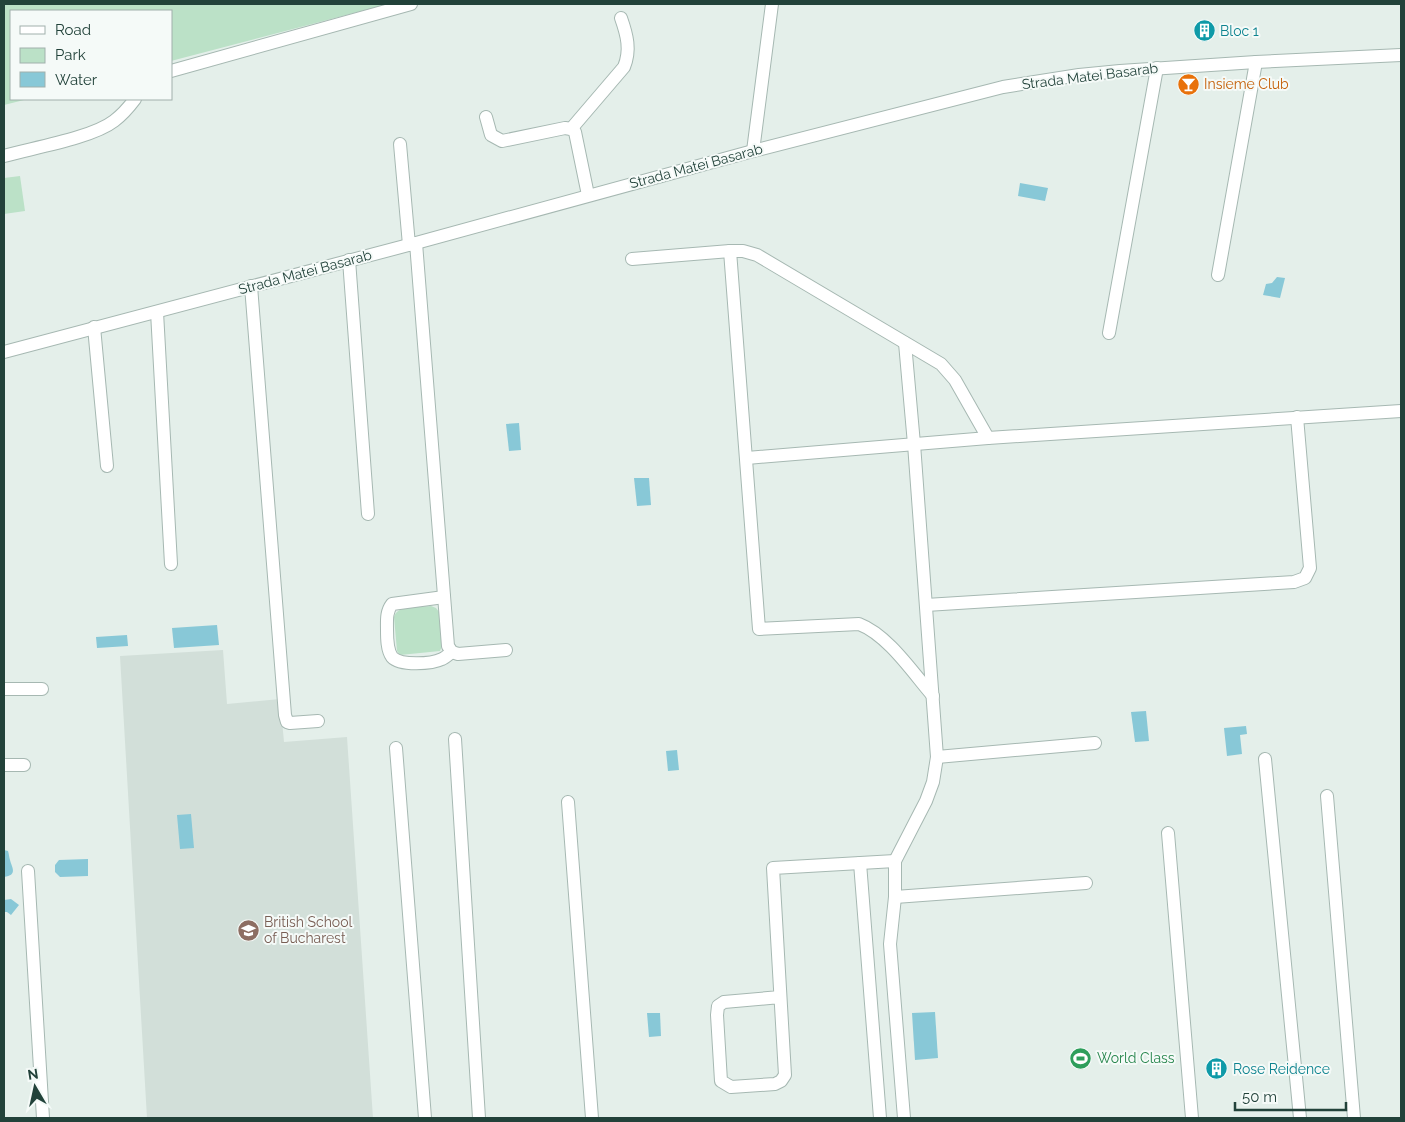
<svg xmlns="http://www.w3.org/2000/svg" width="1405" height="1122" font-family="Raleway,sans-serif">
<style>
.built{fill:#d2dfd9}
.green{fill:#bbe1c7}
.water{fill:#88c8d7}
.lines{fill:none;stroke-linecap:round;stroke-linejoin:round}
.minor-casing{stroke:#a6b8b2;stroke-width:14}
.minor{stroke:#fff;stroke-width:12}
.labels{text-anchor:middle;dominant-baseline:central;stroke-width:4;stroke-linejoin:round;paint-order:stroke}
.culture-label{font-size:14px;fill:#0d838f;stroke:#f5faf8;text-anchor:start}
.street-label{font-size:14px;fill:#22423a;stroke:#f5faf8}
.food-label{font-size:14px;fill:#c56008;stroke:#f5faf8;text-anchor:start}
.education-label{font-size:14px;fill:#785e54;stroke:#f5faf8;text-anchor:start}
.leisure-label{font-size:14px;fill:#27864d;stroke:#f5faf8;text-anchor:start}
</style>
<rect width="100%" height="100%" fill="#e4efea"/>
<!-- built -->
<polygon class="built" points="223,650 227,704 280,699 284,742 347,737 373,1118 147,1118 120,656"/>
<!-- green -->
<g class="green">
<polygon points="4,4 388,4 171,61 171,11 11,11 11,99 28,99 4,105"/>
<polygon points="20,176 25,211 4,214 4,178"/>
<path d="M431 606 436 608 439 612 442 646 440 651 400 655 397 651 394 617C398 604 419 607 431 606Z"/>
</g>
<!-- water -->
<g class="water">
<polygon points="1020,183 1048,188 1045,201 1018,196"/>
<polygon points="1277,277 1285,278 1280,298 1263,295 1266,284 1272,283"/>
<polygon points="519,423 521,450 509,451 506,424"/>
<polygon points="634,478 649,478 651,505 637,506"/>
<polygon points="217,625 219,645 174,648 172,628"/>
<polygon points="127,635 128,646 97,648 96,637"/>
<polygon points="1146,711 1149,741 1135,742 1131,712"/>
<polygon points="1246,726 1247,734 1240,735 1242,754 1227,756 1224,728"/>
<polygon points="677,750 679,770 668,771 666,751"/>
<polygon points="191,814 194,848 180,849 177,815"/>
<path d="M4 850 8 851C9 854 9 857 10 860 12 868 18 875 4 877Z"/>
<polygon points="88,859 88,876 60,877 55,872 55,865 59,860"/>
<polygon points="11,899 19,905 11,915 7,912 4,912 4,900"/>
<polygon points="935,1012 938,1058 915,1060 912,1013"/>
<polygon points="647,1013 660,1013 661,1036 649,1037"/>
</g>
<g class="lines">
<defs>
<g id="minor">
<polyline points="171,71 411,4"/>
<polyline points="486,117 491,135 502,141 565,128 571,129 575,132 588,195"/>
<path d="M571 129 624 67C631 50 627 35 621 18"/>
<polyline points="400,144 409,245"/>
<polyline points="753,151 772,4"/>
<path d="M4 156C32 148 92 138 114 121 122 115 129 107 135 99"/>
<polyline points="416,243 448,646 452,652 458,654 506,650"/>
<path d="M730 251 759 629 859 624C888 635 913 673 933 696"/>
<polyline points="632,259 730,251 743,251 757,255 941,364 955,380 988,438"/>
<polyline points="349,260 368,514"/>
<polyline points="1218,275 1256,62"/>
<polyline points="251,286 285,715 287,722 290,723 318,721"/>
<polyline points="157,312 171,564"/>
<polyline points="94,327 107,466"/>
<polyline points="1109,333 1157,68"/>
<polyline points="4,352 416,243 753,151 1003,87 1079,75 1120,71 1256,62 1401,55"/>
<polyline points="747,458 988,438 1401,411"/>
<path d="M444 597 392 604C386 612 387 620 387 630 387 638 387 650 392 657 400 666 432 664 442 659 445 658 449 654 452 652"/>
<polyline points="926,605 1294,582 1305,578 1310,568 1297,417"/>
<polyline points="4,689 42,689"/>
<polyline points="455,739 479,1118"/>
<polyline points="396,748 425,1118"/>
<polyline points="937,757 1095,743"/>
<polyline points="1265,759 1300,1118"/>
<polyline points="4,765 24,765"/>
<polyline points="1327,796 1354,1118"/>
<polyline points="568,802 592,1118"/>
<polyline points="1168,833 1192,1118"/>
<polyline points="860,863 880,1118"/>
<polyline points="28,871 43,1118"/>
<polyline points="895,897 1086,883"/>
<polyline points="780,997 724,1002 718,1006 717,1015 721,1081 731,1087 775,1084 781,1081 785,1075 773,868 895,861"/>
<polyline points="904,1118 890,944 895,897 895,861 926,801 933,782 937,757 914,444 905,343"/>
</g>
</defs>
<!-- minor casing -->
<use href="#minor" class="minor-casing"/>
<!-- minor -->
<use href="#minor" class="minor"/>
</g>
<!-- icons -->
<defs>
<symbol id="building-disc" viewBox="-11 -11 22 22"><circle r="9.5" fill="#0f9aa8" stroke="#f5faf8"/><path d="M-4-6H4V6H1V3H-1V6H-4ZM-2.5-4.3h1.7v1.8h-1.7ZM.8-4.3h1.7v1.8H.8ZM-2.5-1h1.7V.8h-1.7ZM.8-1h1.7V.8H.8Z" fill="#fff"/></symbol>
<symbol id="bar-disc" viewBox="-11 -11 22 22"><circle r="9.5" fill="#e8710a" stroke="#f5faf8"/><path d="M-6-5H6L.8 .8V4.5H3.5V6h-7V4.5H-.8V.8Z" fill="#fff"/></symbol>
<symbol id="school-disc" viewBox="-11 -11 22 22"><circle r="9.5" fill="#8d6e63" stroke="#f5faf8"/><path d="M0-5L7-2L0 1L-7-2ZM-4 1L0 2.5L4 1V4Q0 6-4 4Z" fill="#fff"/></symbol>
<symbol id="stadium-disc" viewBox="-11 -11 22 22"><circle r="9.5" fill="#2e9e5b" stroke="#f5faf8"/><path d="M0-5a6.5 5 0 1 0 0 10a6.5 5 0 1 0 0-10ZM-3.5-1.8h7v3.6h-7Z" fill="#fff"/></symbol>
</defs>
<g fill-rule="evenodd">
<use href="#building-disc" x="1192" y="18" width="25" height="25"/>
<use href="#bar-disc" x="1176" y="72" width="25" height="25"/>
<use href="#school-disc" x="236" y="918" width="25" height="25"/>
<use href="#stadium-disc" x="1068" y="1046" width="25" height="25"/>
<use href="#building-disc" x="1204" y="1056" width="25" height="25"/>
</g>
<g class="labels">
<!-- culture labels -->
<g class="culture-label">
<text x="1220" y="31">Bloc 1</text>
<text x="1233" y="1069">Rose Reidence</text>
</g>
<!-- street labels -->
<g class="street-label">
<text transform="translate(1090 76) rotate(-7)">Strada Matei Basarab</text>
<text transform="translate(696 166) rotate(-15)">Strada Matei Basarab</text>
<text transform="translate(305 272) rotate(-15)">Strada Matei Basarab</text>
</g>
<!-- food labels -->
<g class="food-label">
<text x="1204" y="84">Insieme Club</text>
</g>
<!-- education labels -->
<g class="education-label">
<text x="264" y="922">British School<tspan x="264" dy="16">of Bucharest</tspan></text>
</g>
<!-- leisure labels -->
<g class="leisure-label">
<text x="1097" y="1058">World Class</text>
</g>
</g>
<!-- border -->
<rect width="1405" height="1122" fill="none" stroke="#22423a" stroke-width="10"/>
<!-- legend -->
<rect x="10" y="10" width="162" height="90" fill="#f5faf8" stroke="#a1b0ac"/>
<rect x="20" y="26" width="25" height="8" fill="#ffffff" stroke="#a1b0ac"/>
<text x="55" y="35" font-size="15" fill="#22423a">Road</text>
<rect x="20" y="48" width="25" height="15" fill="#bbe1c7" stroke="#a1b0ac"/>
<text x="55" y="60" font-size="15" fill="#22423a">Park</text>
<rect x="20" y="72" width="25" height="15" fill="#88c8d7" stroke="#a1b0ac"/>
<text x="55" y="85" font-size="15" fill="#22423a">Water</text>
<!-- north arrow -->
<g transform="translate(35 1087) rotate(351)" stroke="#f5faf8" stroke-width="4" paint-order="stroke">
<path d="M0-4L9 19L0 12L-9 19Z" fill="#22423a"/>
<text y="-8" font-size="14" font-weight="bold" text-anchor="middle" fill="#22423a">N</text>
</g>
<!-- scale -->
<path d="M1235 1102v8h111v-8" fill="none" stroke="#22423a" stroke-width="2.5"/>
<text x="1242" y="1102" font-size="15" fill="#22423a" stroke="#f5faf8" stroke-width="4" paint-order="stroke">50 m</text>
</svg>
